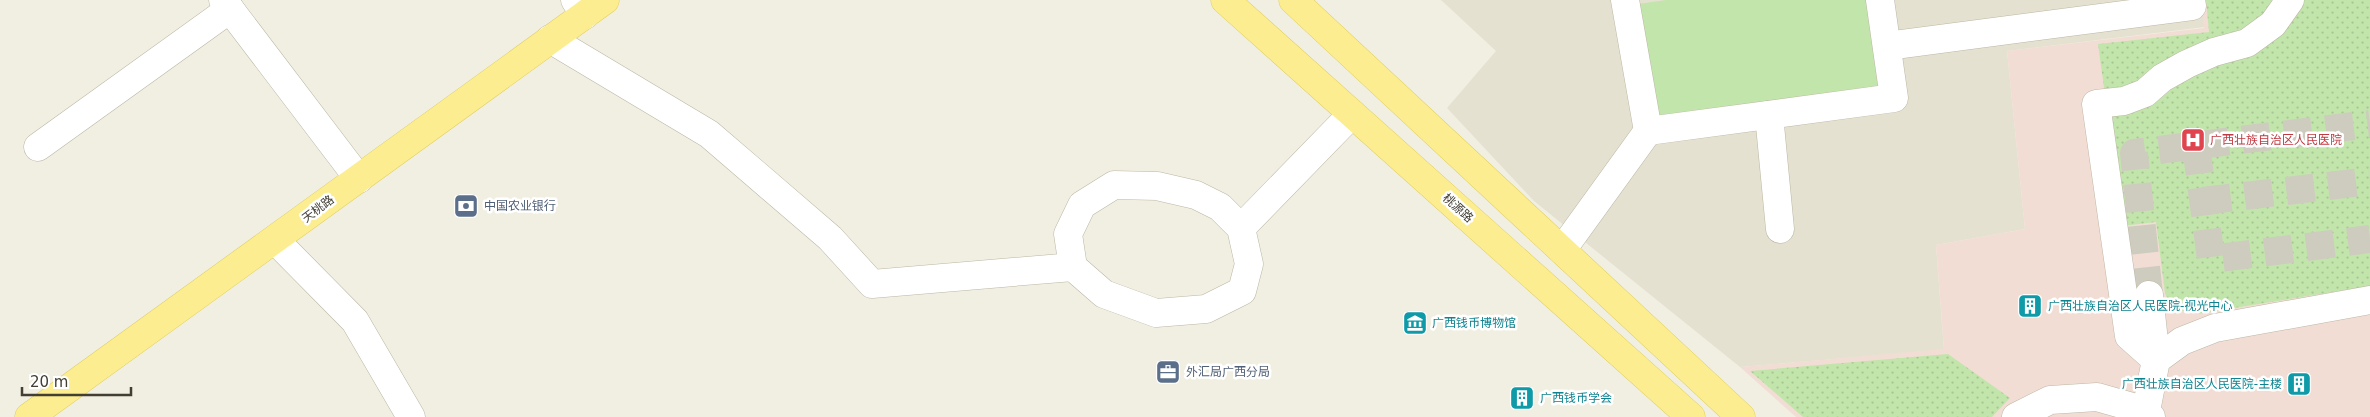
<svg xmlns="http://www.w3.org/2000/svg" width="2370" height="417" font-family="'DejaVu Sans','Noto Sans SC',sans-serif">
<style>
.residential{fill:#e5e1d0}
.medical{fill:#f2ddd5}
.grass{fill:#c2e5ab}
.park{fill:url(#park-dots)}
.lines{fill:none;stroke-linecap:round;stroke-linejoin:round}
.minor-tunnel{stroke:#ceccbf;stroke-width:28;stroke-dasharray:28 14;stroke-linecap:butt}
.minor-casing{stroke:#bcb7a5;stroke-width:29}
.major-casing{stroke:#e0ce61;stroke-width:29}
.minor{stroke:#fff;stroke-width:28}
.major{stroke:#fcee90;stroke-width:28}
.labels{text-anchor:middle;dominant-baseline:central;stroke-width:5;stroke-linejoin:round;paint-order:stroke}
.health-label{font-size:12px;fill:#be3a42;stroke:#fff;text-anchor:start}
.service-label{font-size:12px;fill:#4e5e75;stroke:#fff;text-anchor:start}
.street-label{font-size:12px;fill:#423e33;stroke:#fff}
.culture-label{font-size:12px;fill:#0d838f;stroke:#fff;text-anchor:start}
</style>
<defs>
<pattern id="park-dots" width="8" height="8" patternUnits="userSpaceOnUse" patternTransform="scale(1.25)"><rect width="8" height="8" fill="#c2e5ab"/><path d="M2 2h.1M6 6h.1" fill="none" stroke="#a8c694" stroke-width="1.8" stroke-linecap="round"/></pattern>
</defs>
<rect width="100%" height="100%" fill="#f1efe2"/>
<!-- residential -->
<polygon class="residential" points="1441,0 2201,0 2205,27 2007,51 2025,229 1936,245 1944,350 1740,367 1534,201 1447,108 1496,51"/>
<!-- medical -->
<polygon class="medical" points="2201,0 2370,0 2370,417 1796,417 1740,367 1944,349 1936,245 2025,229 2007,51 2204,28"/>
<!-- grass -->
<polygon class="grass" points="1666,0 1866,0 1879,88 1654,119 1638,4"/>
<!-- park -->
<g class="park">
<polygon points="2206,0 2370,0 2370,286 2197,314 2171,308 2165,293 2156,222 2123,226 2098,44 2209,32"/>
<polygon points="1948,354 2010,398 1992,417 1803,417 1750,371"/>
</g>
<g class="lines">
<!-- minor-tunnel -->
<g class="minor-tunnel">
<polyline points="2196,146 2211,259 2370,239"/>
<polyline points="2203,201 2370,181"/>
<polyline points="2149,295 2134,153 2370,124"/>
</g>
<defs>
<g id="minor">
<polyline points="223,0 359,179"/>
<polyline points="575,0 585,15"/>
<polyline points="550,39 709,134 830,238 872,284 1073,267"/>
<polyline points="1887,46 2192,6 2191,0"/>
<polyline points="1769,115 1780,229"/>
<polyline points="1648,131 1894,98 1880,0"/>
<polyline points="38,147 230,9"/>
<polyline points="1241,228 1220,207 1196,195 1157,186 1114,185 1082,205 1068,234 1073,267 1104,294 1156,313 1206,309 1242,291 1249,264 1241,228 1352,114"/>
<polyline points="276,241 355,321 411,417"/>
<polyline points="1562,250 1648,131 1625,0"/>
<polyline points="2149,295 2156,360"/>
<polyline points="2156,360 2129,336 2096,104 2124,101 2145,93 2162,78 2187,64 2214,52 2247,43 2273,24 2290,0"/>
<polyline points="2146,411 2156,360 2182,341 2215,328 2370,300"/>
<polyline points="2016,417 2050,400 2097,397 2146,411 2151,417"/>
</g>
<g id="major">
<polyline points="1225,0 1691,417"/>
<polyline points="1293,0 1741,417"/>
<polyline points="29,417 605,0"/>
</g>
</defs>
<!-- minor casing -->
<use href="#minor" class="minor-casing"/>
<!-- major casing -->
<use href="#major" class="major-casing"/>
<!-- minor -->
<use href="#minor" class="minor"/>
<!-- major -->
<use href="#major" class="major"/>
</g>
<!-- icons -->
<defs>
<symbol id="hospital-square" viewBox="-11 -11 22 22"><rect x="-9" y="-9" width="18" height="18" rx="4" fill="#e0444e" stroke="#fff"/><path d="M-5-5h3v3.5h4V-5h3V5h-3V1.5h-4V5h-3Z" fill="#fff"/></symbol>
<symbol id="bank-square" viewBox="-11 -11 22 22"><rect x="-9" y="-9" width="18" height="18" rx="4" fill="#5c6f8a" stroke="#fff"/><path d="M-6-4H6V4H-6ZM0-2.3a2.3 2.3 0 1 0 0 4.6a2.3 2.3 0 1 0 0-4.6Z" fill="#fff"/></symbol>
<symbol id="building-square" viewBox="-11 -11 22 22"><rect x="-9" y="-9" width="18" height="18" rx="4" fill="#0f9aa8" stroke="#fff"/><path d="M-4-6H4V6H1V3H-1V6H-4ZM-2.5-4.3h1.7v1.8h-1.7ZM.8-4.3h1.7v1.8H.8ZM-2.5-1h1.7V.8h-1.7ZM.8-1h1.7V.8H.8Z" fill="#fff"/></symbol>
<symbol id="museum-square" viewBox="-11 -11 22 22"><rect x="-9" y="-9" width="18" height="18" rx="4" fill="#0f9aa8" stroke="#fff"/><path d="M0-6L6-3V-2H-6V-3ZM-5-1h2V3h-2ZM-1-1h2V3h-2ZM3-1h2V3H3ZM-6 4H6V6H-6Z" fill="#fff"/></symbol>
<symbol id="office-square" viewBox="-11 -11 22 22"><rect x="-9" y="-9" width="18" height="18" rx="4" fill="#5c6f8a" stroke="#fff"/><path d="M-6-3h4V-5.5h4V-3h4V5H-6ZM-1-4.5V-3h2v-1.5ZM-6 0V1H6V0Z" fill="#fff"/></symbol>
</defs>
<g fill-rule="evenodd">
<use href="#hospital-square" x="2179" y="126" width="28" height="28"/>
<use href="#bank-square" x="452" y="192" width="28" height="28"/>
<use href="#building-square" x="2016" y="292" width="28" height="28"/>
<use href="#museum-square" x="1401" y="309" width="28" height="28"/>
<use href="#office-square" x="1154" y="358" width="28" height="28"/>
<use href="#building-square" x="2285" y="370" width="28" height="28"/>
<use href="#building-square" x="1508" y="384" width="28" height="28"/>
</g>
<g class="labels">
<!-- health labels -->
<g class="health-label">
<text x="2210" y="140">广西壮族自治区人民医院</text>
</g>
<!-- service labels -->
<g class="service-label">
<text x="484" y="206">中国农业银行</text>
<text x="1186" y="372">外汇局广西分局</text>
</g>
<!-- street labels -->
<g class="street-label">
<text transform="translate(1458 208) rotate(42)">桃源路</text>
<text transform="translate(318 209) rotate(-37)">天桃路</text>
</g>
<!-- culture labels -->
<g class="culture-label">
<text x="2048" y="306">广西壮族自治区人民医院-视光中心</text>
<text x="1432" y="323">广西钱币博物馆</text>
<text x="2282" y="384" text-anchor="end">广西壮族自治区人民医院-主楼</text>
<text x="1540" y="398">广西钱币学会</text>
</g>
</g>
<!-- scale -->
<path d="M22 387v8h109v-8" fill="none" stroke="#423e33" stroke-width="2.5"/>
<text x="30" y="387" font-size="15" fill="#423e33" stroke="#ffffff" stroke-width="4" paint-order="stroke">20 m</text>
</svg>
